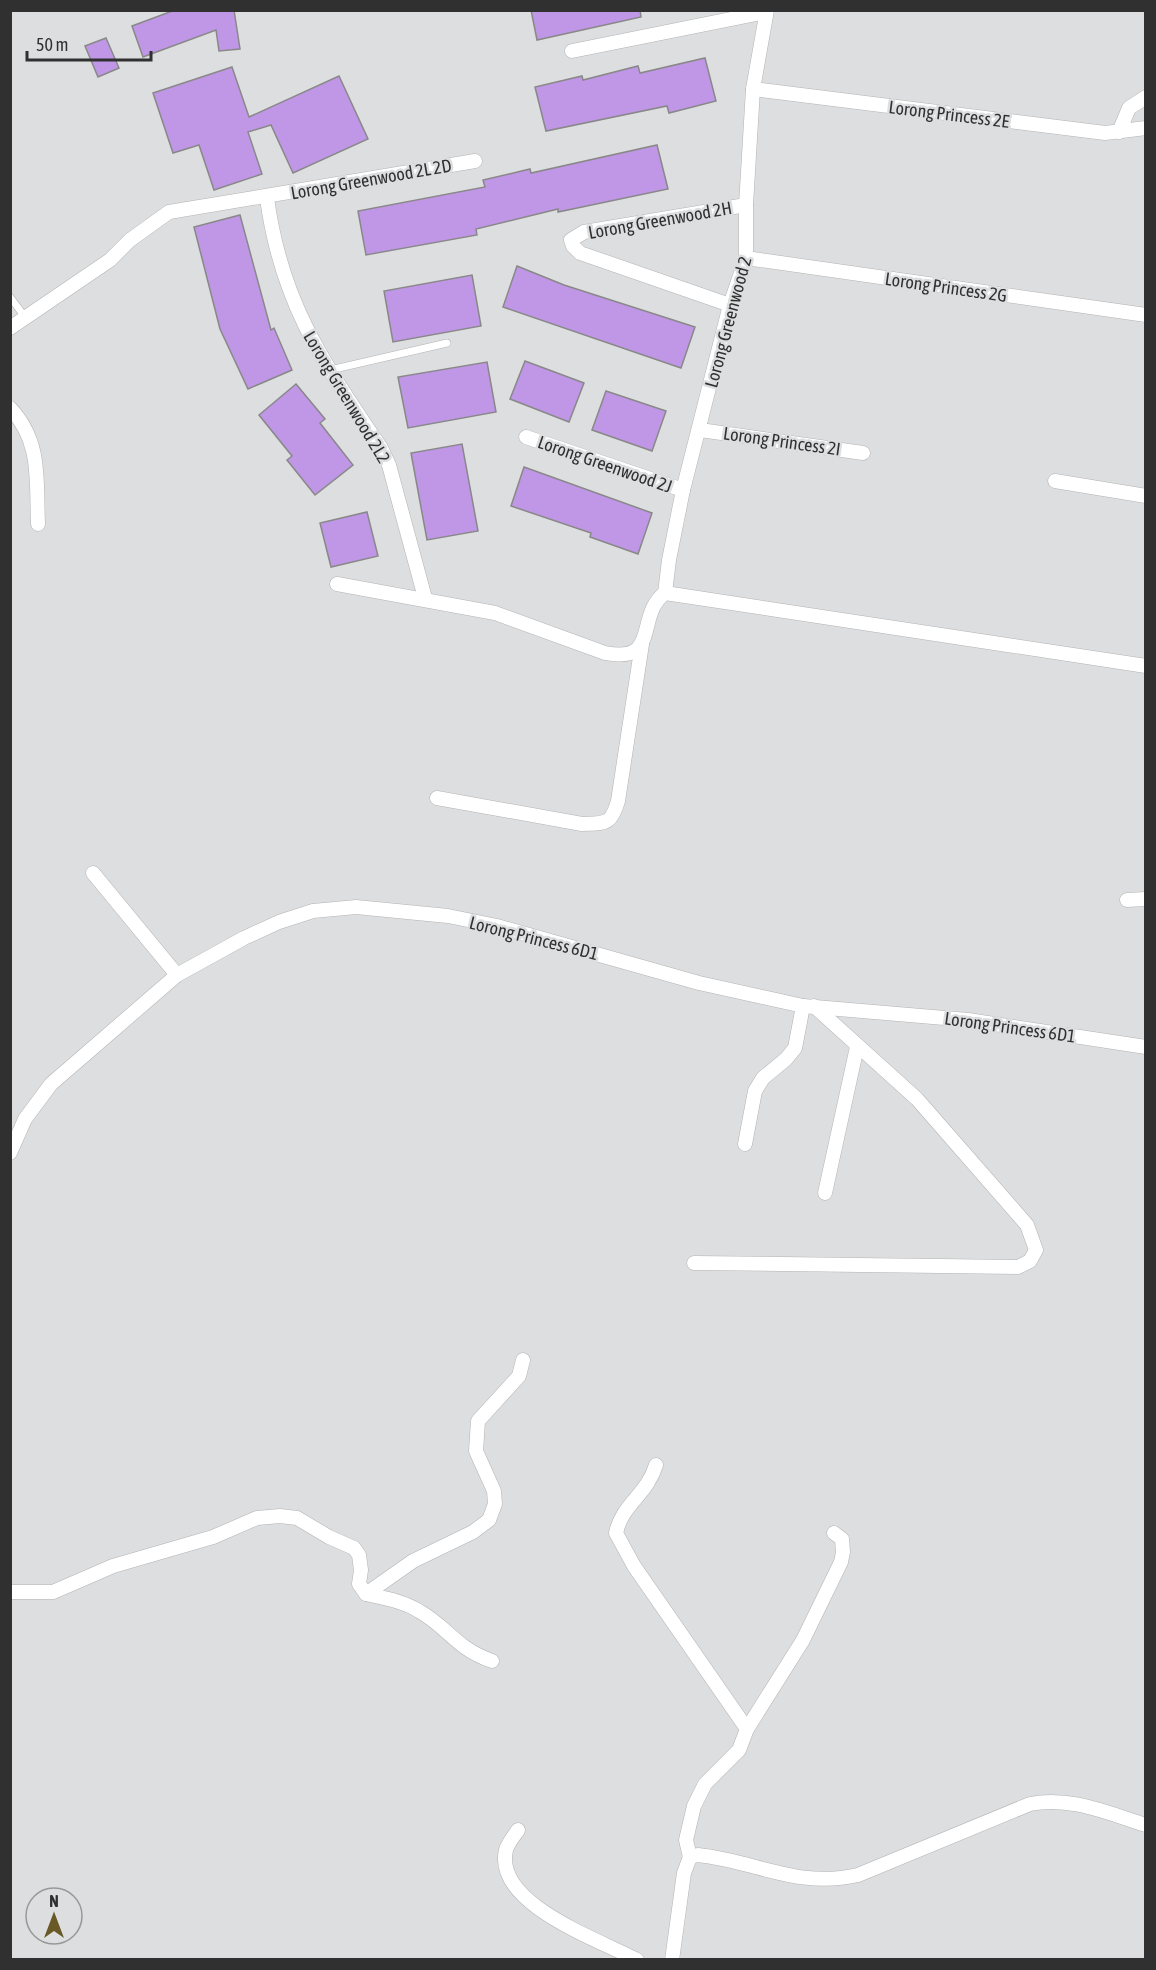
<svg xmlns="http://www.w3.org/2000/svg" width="1156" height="1970" font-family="'Asap Condensed',sans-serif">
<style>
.building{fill:#bf97e6;stroke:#898889;stroke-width:1.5}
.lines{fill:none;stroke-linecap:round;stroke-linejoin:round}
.service-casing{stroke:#b3b3b4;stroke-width:8}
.minor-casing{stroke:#b3b3b4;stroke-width:15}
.service{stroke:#fff;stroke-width:7}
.minor{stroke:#fff;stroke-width:14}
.labels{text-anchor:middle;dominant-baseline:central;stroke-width:5;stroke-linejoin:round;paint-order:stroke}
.street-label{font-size:18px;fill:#303030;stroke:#dddedf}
</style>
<rect width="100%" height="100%" fill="#dddedf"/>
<!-- building -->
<g class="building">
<polygon points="175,10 234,10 240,49 219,51 216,30 143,57 132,26"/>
<polygon points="531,10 640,10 641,17 537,40"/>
<polygon points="106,38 119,68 98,77 85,46"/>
<polygon points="705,58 716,101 669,113 667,106 546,131 535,87 582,76 583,80 638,66 640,73"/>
<polygon points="232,67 249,117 339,76 368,139 293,173 271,125 248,132 262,174 214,190 199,145 173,153 153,93"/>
<polygon points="657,145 668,189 558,212 558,209 476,229 477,235 366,255 358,211 485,187 483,180 530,169 531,173"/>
<polygon points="240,215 271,330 274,328 292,370 248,389 220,329 194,227"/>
<polygon points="517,266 564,285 695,327 681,368 503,307"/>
<polygon points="472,275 481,326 393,342 384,291"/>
<polygon points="525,361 584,383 569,422 510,399"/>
<polygon points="487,362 496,412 408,428 398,377"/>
<polygon points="296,384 325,419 320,423 353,465 315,495 287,460 292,456 259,415"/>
<polygon points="606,391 666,411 652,451 592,430"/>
<polygon points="462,444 478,531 427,540 411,453"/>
<polygon points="524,467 652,513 638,554 590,537 591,533 511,506"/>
<polygon points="367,512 378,556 331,567 320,523"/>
</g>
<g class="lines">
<defs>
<g id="service">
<polyline points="10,297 25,317"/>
<polyline points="330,370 447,343"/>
</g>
<g id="minor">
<polyline points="572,51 766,12"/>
<polyline points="753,89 1105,133 1146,128"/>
<polyline points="1119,132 1129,108 1146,97"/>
<path d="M267 198C281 303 323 362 381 448L389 465 425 598"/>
<polyline points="746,258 1146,315"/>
<polyline points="730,305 580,253 573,246 571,240 584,232 746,205"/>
<polyline points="10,328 110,260 130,240 169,212 475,161"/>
<path d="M10 408C42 442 36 480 38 524"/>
<polyline points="700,430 863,453"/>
<polyline points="526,437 683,490"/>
<polyline points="1055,481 1146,496"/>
<path d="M337 584 495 613 605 653C661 664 635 615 665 593L1146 666"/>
<polyline points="665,593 669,560 683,490 730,305 746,258 746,205 753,89 767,10"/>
<path d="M437 798 582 824C606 823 611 825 618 801L642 644"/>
<polyline points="93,873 177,975"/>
<polyline points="1127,900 1146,899"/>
<polyline points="745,1144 755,1091 763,1078 786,1059 795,1048 803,1006"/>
<polyline points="10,1153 25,1119 51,1084 177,975 244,938 279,922 313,911 356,907 448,916 497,926 699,983 803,1006 968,1020 1146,1047"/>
<polyline points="825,1193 857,1047"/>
<polyline points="694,1263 1018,1267 1030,1261 1036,1250 1027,1225 917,1099 814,1006"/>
<path d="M656 1465C647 1495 622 1504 616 1533L634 1566 747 1729"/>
<path d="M10 1592H53L113 1566 213 1537 257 1518 280 1516 297 1518 329 1537 354 1548 359 1555 361 1570 359 1584 366 1594C384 1598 403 1601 419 1611 449 1628 455 1648 492 1661"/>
<polyline points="366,1594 413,1561 473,1532 489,1520 495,1504 494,1491 476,1451 478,1421 519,1376 523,1360"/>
<path d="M518 1830C514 1836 508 1843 506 1850 493 1904 600 1940 637 1960"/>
<polyline points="690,1857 686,1840 694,1806 705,1784 739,1750 747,1729 803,1640 841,1562 843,1552 842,1539 834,1533"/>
<path d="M672 1960 684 1873 690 1857 698 1855C756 1861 797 1889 858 1875L1030 1804C1071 1796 1107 1813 1146 1825"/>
</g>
</defs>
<!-- service casing -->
<use href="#service" class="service-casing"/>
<!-- minor casing -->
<use href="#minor" class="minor-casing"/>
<!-- service -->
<use href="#service" class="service"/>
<!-- minor -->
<use href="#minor" class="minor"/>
</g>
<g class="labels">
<!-- street labels -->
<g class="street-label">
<text transform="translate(949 114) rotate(7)">Lorong Princess 2E</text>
<text transform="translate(371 179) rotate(-10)">Lorong Greenwood 2L 2D</text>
<text transform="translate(660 220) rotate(-10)">Lorong Greenwood 2H</text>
<text transform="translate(946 287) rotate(8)">Lorong Princess 2G</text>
<text transform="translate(728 322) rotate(-75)">Lorong Greenwood 2</text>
<text transform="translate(347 397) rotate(59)">Lorong Greenwood 2L2</text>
<text transform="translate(782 441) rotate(8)">Lorong Princess 2I</text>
<text transform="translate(605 464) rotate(19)">Lorong Greenwood 2J</text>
<text transform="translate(534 938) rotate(14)">Lorong Princess 6D1</text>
<text transform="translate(1010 1027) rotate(8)">Lorong Princess 6D1</text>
</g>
</g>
<!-- border -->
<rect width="1156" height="1970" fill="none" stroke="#303030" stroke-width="24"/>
<!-- north arrow -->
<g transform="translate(54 1916)"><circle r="28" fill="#dddedf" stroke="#989899" stroke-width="1.5"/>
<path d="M0-4.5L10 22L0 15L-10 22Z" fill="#695926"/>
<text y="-9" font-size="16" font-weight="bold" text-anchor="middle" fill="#303030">N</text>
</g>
<!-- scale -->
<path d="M27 51v9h124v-9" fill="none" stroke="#303030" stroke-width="3"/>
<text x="36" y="51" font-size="18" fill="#303030" stroke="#dddedf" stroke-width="4.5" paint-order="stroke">50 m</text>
</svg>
